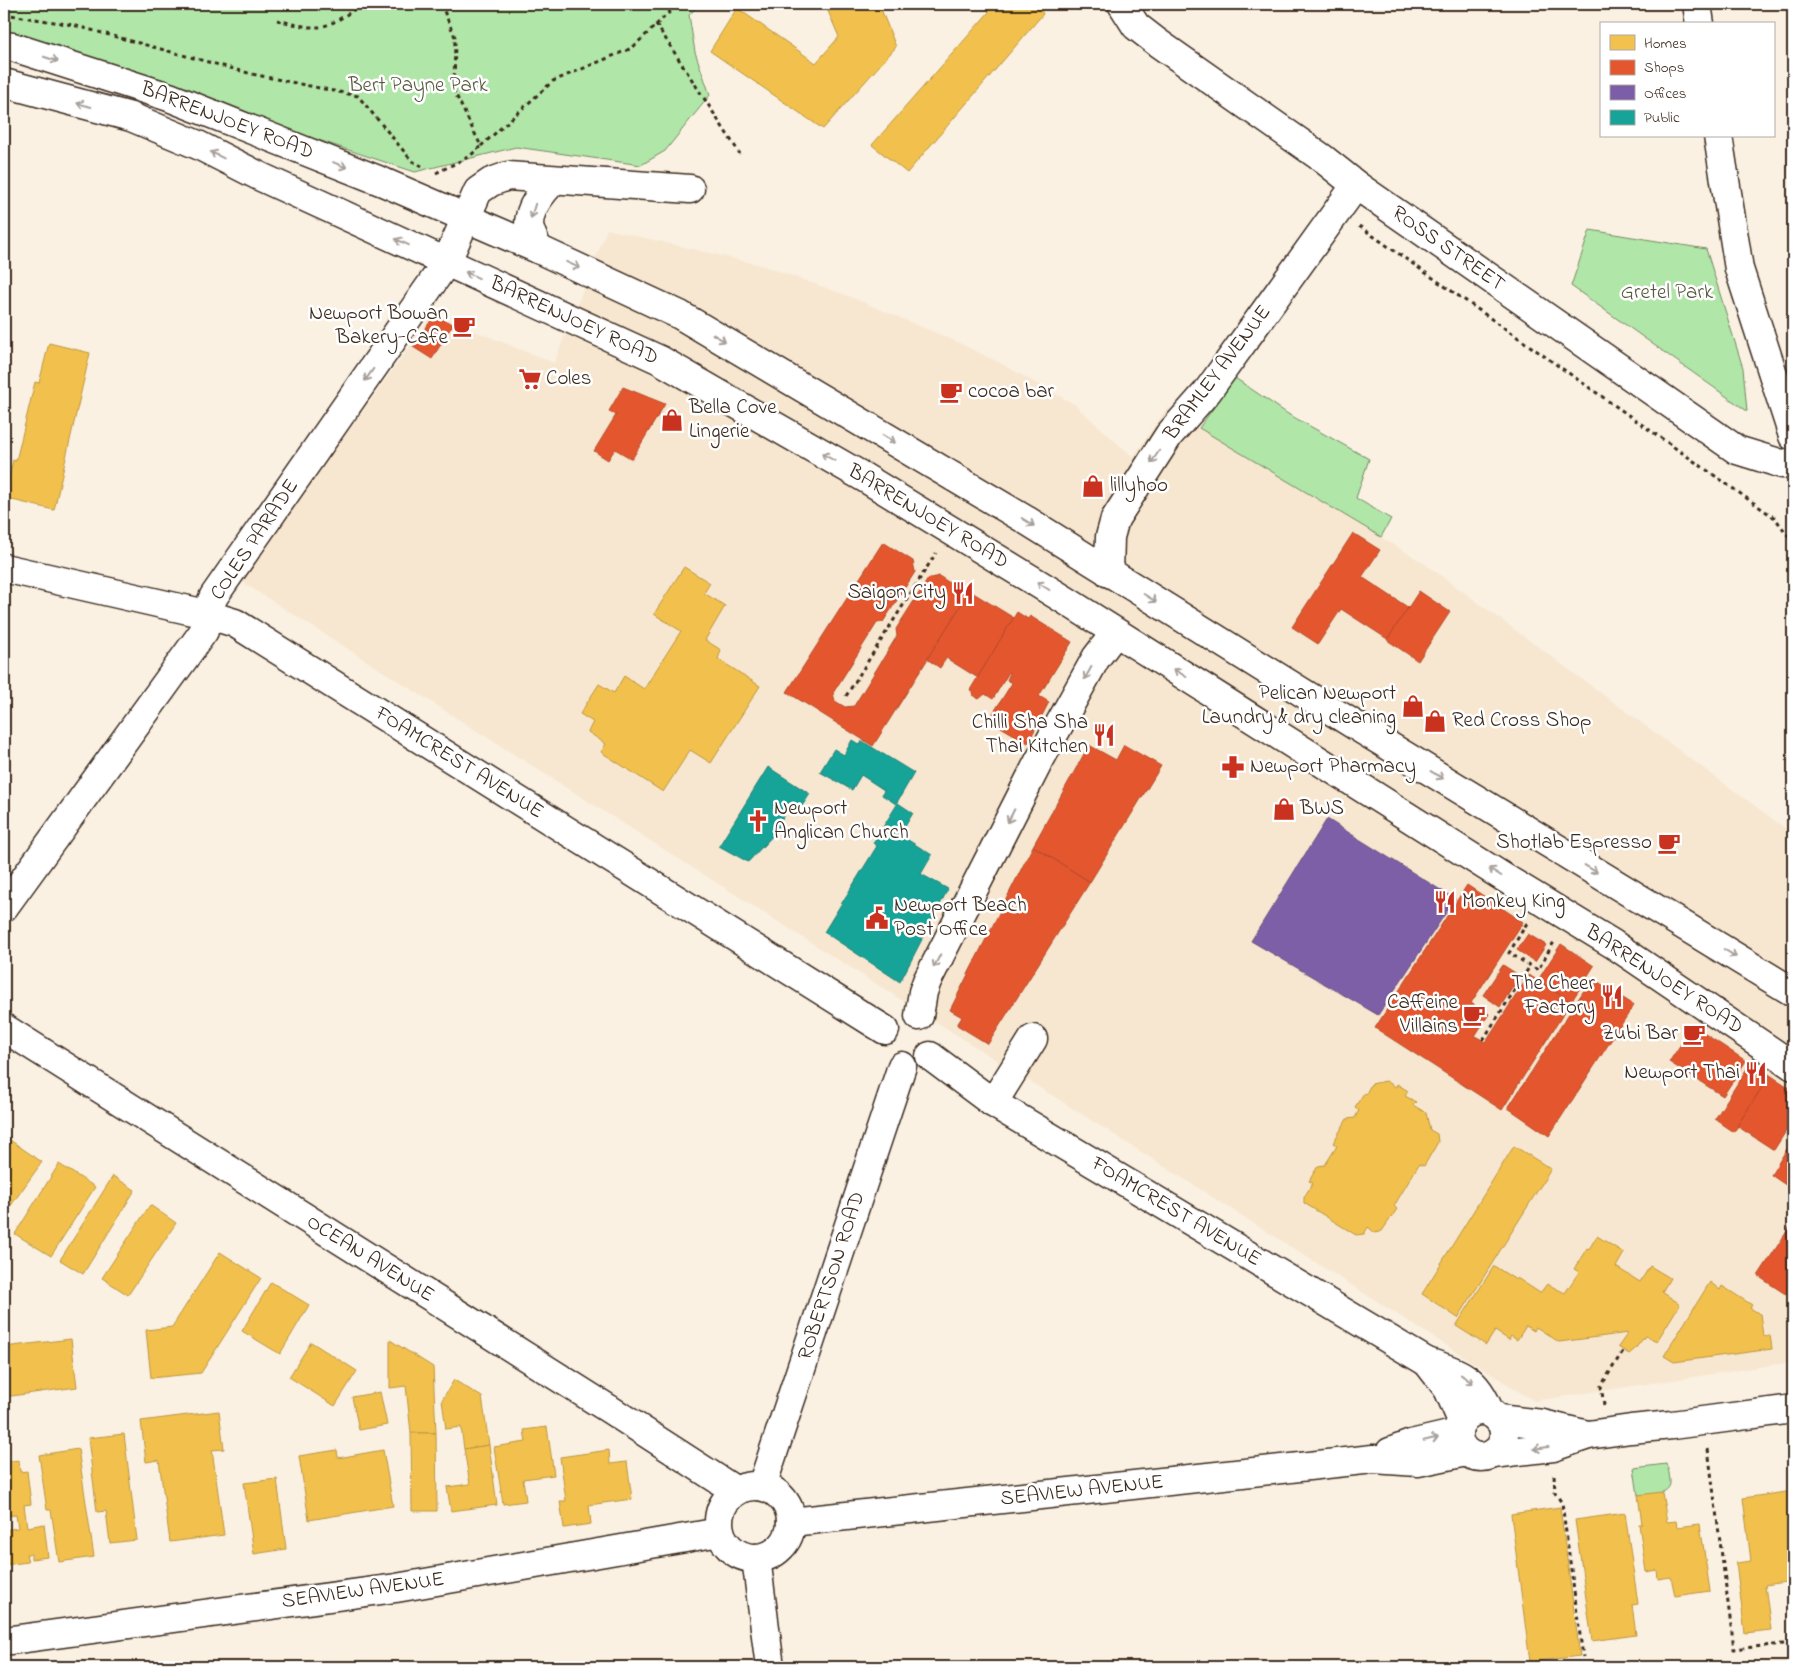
<svg xmlns="http://www.w3.org/2000/svg" width="1797" height="1671" font-family="'Indie Flower',sans-serif">
<style>
.built{fill:#f7e7d0}
.green{fill:#b0e6a8;stroke:#768863}
.homes{fill:#f2c14e;stroke:#bb9440}
.shops{fill:#e4572e;stroke:#b14a29}
.offices{fill:#7b5ea7;stroke:#684e7e}
.public{fill:#17a398;stroke:#227f73}
.lines{fill:none;stroke-linecap:round;stroke-linejoin:round}
.minor-casing{stroke:#3b2a1e;stroke-width:31}
.major-casing{stroke:#3b2a1e;stroke-width:31}
.path{stroke:#3b2a1e;stroke-width:3;stroke-dasharray:4 4;stroke-linecap:butt}
.minor{stroke:#fff;stroke-width:28}
.major{stroke:#fff;stroke-width:28}
.oneway{stroke:#a79f9a}
.labels{text-anchor:middle;dominant-baseline:central;stroke-width:5;stroke-linejoin:round;paint-order:stroke}
.park-label{font-size:21px;fill:#585940;stroke:#fff}
.street-label{font-size:21px;fill:#3b2a1e;stroke:#fff}
.poi-label{font-size:21px;fill:#3b2a1e;stroke:#fff;text-anchor:start}
</style>
<rect width="100%" height="100%" fill="#faf1e3"/>
<filter id="ink" filterUnits="userSpaceOnUse"><feTurbulence type="fractalNoise" baseFrequency=".02" numOctaves="2"/><feDisplacementMap in="SourceGraphic" scale="10" xChannelSelector="R" yChannelSelector="G"/><feConvolveMatrix kernelMatrix="1 2 1 2 8 2 1 2 1" color-interpolation-filters="sRGB"/></filter>
<g filter="url(#ink)">
<!-- built -->
<polygon class="built" points="607,229 761,265 846,295 955,341 1000,363 1074,404 1133,457 1167,408 1424,563 1793,834 1793,1362 1534,1401 242,582 339,444 433,314 554,363"/>
<!-- green -->
<g class="green">
<polygon points="4,4 700,4 689,15 695,52 710,95 665,151 641,165 516,147 415,172 4,36"/>
<polygon points="1590,230 1706,249 1743,368 1747,411 1571,286"/>
<polygon points="1235,378 1288,414 1369,459 1356,498 1391,519 1381,537 1199,428"/>
<path d="M1666 1464C1669 1469 1669 1474 1670 1480 1672 1496 1649 1494 1638 1495L1634 1468Z"/>
</g>
<!-- homes -->
<g class="homes">
<polygon points="825,4 879,4 896,47 823,129 710,51 737,8 816,63 839,37"/>
<polygon points="986,4 1038,4 1043,14 907,173 872,145 989,12"/>
<polygon points="49,343 90,353 54,510 4,498 13,460 16,461 35,382 39,383"/>
<polygon points="684,567 710,583 704,593 725,606 705,640 721,650 718,659 760,686 711,763 690,750 663,792 601,752 606,744 588,732 593,722 580,714 599,684 614,693 624,676 644,689 681,631 654,614"/>
<polygon points="1386,1081 1396,1087 1397,1084 1408,1091 1405,1096 1416,1102 1413,1105 1426,1113 1430,1130 1437,1134 1438,1142 1424,1166 1419,1164 1394,1206 1397,1209 1382,1231 1375,1233 1368,1227 1364,1234 1356,1235 1304,1203 1304,1197 1313,1183 1309,1181 1318,1166 1325,1165 1337,1146 1333,1143 1347,1119 1355,1118 1359,1110 1355,1107 1364,1093 1366,1094 1371,1084"/>
<polygon points="4,1136 42,1162 7,1211 4,1209"/>
<polygon points="1514,1146 1551,1169 1458,1318 1422,1294"/>
<polygon points="59,1164 95,1187 51,1256 15,1234"/>
<polygon points="113,1176 135,1190 83,1274 60,1260"/>
<polygon points="150,1205 176,1223 128,1295 102,1278"/>
<polygon points="1597,1236 1624,1253 1616,1267 1640,1282 1650,1266 1670,1278 1662,1292 1680,1304 1657,1341 1645,1336 1635,1349 1629,1354 1618,1347 1628,1333 1559,1342 1536,1327 1534,1331 1526,1326 1517,1340 1511,1336 1509,1340 1495,1331 1486,1345 1456,1326 1494,1266 1516,1280 1517,1278 1540,1293 1547,1284 1565,1293 1579,1272 1574,1269 1587,1248 1589,1249"/>
<polygon points="220,1252 261,1278 201,1373 151,1378 146,1330 172,1327"/>
<polygon points="271,1282 309,1305 280,1354 242,1331"/>
<polygon points="1710,1282 1720,1290 1722,1286 1752,1305 1750,1308 1760,1314 1763,1336 1770,1335 1772,1349 1674,1362 1664,1356"/>
<polygon points="71,1339 77,1387 4,1397 4,1347"/>
<polygon points="390,1340 433,1367 436,1433 411,1433 406,1386 390,1388"/>
<polygon points="311,1342 357,1371 335,1406 289,1377"/>
<polygon points="454,1380 482,1397 489,1445 464,1449 461,1427 446,1429 442,1400"/>
<polygon points="380,1392 387,1425 359,1430 352,1397"/>
<polygon points="219,1411 224,1449 212,1450 224,1535 170,1542 159,1460 146,1462 141,1421"/>
<polygon points="547,1427 554,1475 523,1479 526,1501 503,1504 494,1447 526,1442 524,1430"/>
<polygon points="411,1433 436,1433 437,1511 412,1511"/>
<polygon points="124,1434 137,1540 110,1543 106,1511 97,1512 88,1438"/>
<polygon points="489,1445 497,1505 451,1511 447,1487 470,1484 464,1449"/>
<polygon points="78,1449 94,1557 59,1562 51,1510 47,1510 39,1455"/>
<polygon points="337,1450 338,1458 383,1450 393,1506 309,1520 299,1456"/>
<polygon points="609,1450 610,1464 627,1462 632,1499 589,1505 591,1524 564,1528 560,1501 566,1501 560,1457"/>
<polygon points="19,1460 20,1472 27,1471 31,1504 24,1505 27,1527 44,1524 48,1557 31,1559 31,1554 26,1554 28,1562 4,1565 4,1530 18,1528 16,1515 4,1516 4,1462"/>
<polygon points="277,1479 286,1549 254,1554 244,1483"/>
<polygon points="1793,1491 1793,1581 1765,1585 1771,1630 1745,1633 1736,1563 1751,1561 1743,1498"/>
<polygon points="1662,1492 1667,1522 1676,1521 1677,1527 1700,1524 1710,1591 1675,1596 1671,1577 1658,1579 1657,1570 1646,1572 1639,1524 1642,1524 1638,1495"/>
<polygon points="1560,1507 1580,1656 1530,1662 1511,1514"/>
<polygon points="1625,1513 1638,1604 1632,1605 1636,1635 1592,1641 1575,1520"/>
</g>
<!-- shops -->
<g class="shops">
<polygon points="434,316 453,324 432,359 413,347"/>
<polygon points="623,387 665,404 632,459 615,449 608,460 594,451 616,415 609,411"/>
<polygon points="1353,533 1380,550 1362,577 1412,610 1392,642 1341,609 1318,644 1292,627"/>
<polygon points="883,542 913,561 915,572 883,622 877,623 833,693 835,701 845,707 854,706 897,636 896,629 928,579 939,576 968,595 873,746 787,692"/>
<polygon points="970,591 1014,618 978,678 946,658 940,668 927,659"/>
<polygon points="1419,591 1450,612 1418,661 1387,640"/>
<polygon points="1017,612 1028,619 1030,616 1072,642 1039,696 1049,702 1028,743 989,720 1012,683 1007,680 1010,673 1009,672 993,699 985,694 979,699 972,695 974,693 970,690"/>
<polygon points="1089,745 1116,760 1124,745 1161,766 1090,882 1033,846"/>
<polygon points="1033,846 1090,882 988,1044 957,1025 962,1017 950,1010"/>
<polygon points="1467,885 1523,922 1471,1003 1489,1014 1475,1036 1486,1042 1529,975 1571,1002 1502,1110 1375,1028"/>
<polygon points="1528,934 1546,945 1535,962 1517,950"/>
<polygon points="1561,944 1594,966 1571,1002 1538,980"/>
<polygon points="1503,965 1520,976 1500,1007 1483,995"/>
<polygon points="1592,978 1634,1005 1549,1136 1508,1108"/>
<polygon points="1693,1026 1746,1061 1723,1096 1669,1062"/>
<polygon points="1751,1062 1770,1075 1734,1132 1715,1119"/>
<polygon points="1770,1075 1793,1090 1793,1120 1774,1150 1737,1126"/>
<polygon points="1793,1139 1793,1190 1771,1175"/>
<polygon points="1793,1222 1793,1299 1758,1276"/>
</g>
<!-- offices -->
<polygon class="offices" points="1327,819 1455,899 1378,1015 1251,941"/>
<!-- public -->
<g class="public">
<polygon points="852,740 860,745 862,741 914,773 896,804 882,795 884,790 861,775 852,790 820,772 834,749 844,755"/>
<polygon points="768,767 810,794 798,812 786,807 779,829 748,862 719,846"/>
<polygon points="898,803 913,813 900,835 932,855 921,874 948,889 900,982 824,932 877,846 873,843"/>
</g>
<g class="lines">
<defs>
<g id="minor">
<polyline points="1122,4 1136,26 1158,43 1322,158 1356,185 1737,450 1782,464 1793,462"/>
<polyline points="1697,4 1700,24"/>
<polyline points="1718,136 1739,269 1793,436"/>
<path d="M538 249C535 242 530 232 529 225 529 207 542 192 554 180"/>
<polyline points="4,568 206,614 235,623 885,1030"/>
<polyline points="1109,573 1110,537 1115,519 1169,435 1207,392 1356,185"/>
<polyline points="4,907 204,631 206,614 214,596 446,263 478,191 491,182 508,176 690,189"/>
<polyline points="919,1016 923,992 927,981 1038,763 1096,658 1115,633"/>
<polyline points="4,1028 609,1409 736,1491"/>
<path d="M930 1056 993 1103 1427 1362C1461 1373 1477 1378 1490 1413"/>
<polyline points="993,1103 1033,1039"/>
<polyline points="1427,1362 1448,1389 1462,1421"/>
<circle cx="1481" cy="1434" r="23"/>
<polyline points="1498,1419 1543,1424 1588,1435"/>
<polyline points="1390,1452 1411,1444 1458,1433"/>
<polyline points="1493,1454 1553,1447 1588,1435 1631,1429 1672,1425 1793,1409"/>
<polyline points="762,1486 902,1066"/>
<circle cx="755" cy="1522" r="36"/>
<polyline points="791,1522 1373,1459 1418,1462 1466,1452"/>
<polyline points="756,1558 770,1667"/>
<polyline points="4,1641 396,1588 720,1532"/>
</g>
<g id="major">
<polyline points="4,46 13,47 169,97 383,182 538,249 680,315 1026,520 1361,729 1793,992"/>
<polyline points="4,83 131,117 198,145 261,177 660,360 865,478 1065,600 1503,877 1613,944 1793,1066"/>
</g>
</defs>
<!-- minor casing -->
<use href="#minor" class="minor-casing"/>
<!-- major casing -->
<use href="#major" class="major-casing"/>
<!-- path -->
<g class="path">
<polyline points="669,11 671,4"/>
<polyline points="4,14 73,25 252,74 358,96 412,161 422,166"/>
<path d="M277 20C290 23 306 28 319 27 330 26 353 12 360 4"/>
<polyline points="656,24 740,154"/>
<polyline points="481,146 553,81 632,48 678,4"/>
<polyline points="436,173 470,156 481,146 454,91 455,37 441,4"/>
<polyline points="1359,226 1775,518 1793,542"/>
<polyline points="846,696 936,553"/>
<polyline points="1527,923 1509,953 1538,970 1555,940"/>
<polyline points="1483,1040 1530,966"/>
<polyline points="1604,1405 1601,1386 1623,1351"/>
<polyline points="1708,1449 1734,1649 1793,1643"/>
<polyline points="1554,1475 1555,1493 1562,1503 1583,1657"/>
</g>
<!-- minor -->
<use href="#minor" class="minor"/>
<!-- major -->
<use href="#major" class="major"/>
</g>
<!-- one-way arrows -->
<defs><path id="oneway-shaft" d="M-6 0H5M1.5-3L5.5 0L1.5 3" fill="none" stroke-width="1.6" stroke-linecap="round" stroke-linejoin="round" transform="scale(1.25)"/></defs>
<g class="oneway">
<use href="#oneway-shaft" transform="translate(51 59) rotate(18)"/>
<use href="#oneway-shaft" transform="translate(84 105) rotate(-165)"/>
<use href="#oneway-shaft" transform="translate(217 155) rotate(-153)"/>
<use href="#oneway-shaft" transform="translate(340 165) rotate(22)"/>
<use href="#oneway-shaft" transform="translate(533 211) rotate(107)"/>
<use href="#oneway-shaft" transform="translate(402 242) rotate(-155)"/>
<use href="#oneway-shaft" transform="translate(573 265) rotate(25)"/>
<use href="#oneway-shaft" transform="translate(472 275) rotate(-155)"/>
<use href="#oneway-shaft" transform="translate(719 338) rotate(31)"/>
<use href="#oneway-shaft" transform="translate(369 375) rotate(125)"/>
<use href="#oneway-shaft" transform="translate(889 439) rotate(31)"/>
<use href="#oneway-shaft" transform="translate(828 457) rotate(-150)"/>
<use href="#oneway-shaft" transform="translate(1155 457) rotate(123)"/>
<use href="#oneway-shaft" transform="translate(1028 522) rotate(32)"/>
<use href="#oneway-shaft" transform="translate(1043 586) rotate(-148)"/>
<use href="#oneway-shaft" transform="translate(1150 598) rotate(32)"/>
<use href="#oneway-shaft" transform="translate(1088 673) rotate(119)"/>
<use href="#oneway-shaft" transform="translate(1180 673) rotate(-148)"/>
<use href="#oneway-shaft" transform="translate(1437 775) rotate(31)"/>
<use href="#oneway-shaft" transform="translate(1011 816) rotate(117)"/>
<use href="#oneway-shaft" transform="translate(1591 869) rotate(31)"/>
<use href="#oneway-shaft" transform="translate(1495 872) rotate(-148)"/>
<use href="#oneway-shaft" transform="translate(1730 953) rotate(32)"/>
<use href="#oneway-shaft" transform="translate(937 961) rotate(117)"/>
<use href="#oneway-shaft" transform="translate(1467 1379) rotate(36)"/>
<use href="#oneway-shaft" transform="translate(1431 1439) rotate(-13)"/>
<use href="#oneway-shaft" transform="translate(1541 1448) rotate(173)"/>
</g>
</g>
<!-- icons -->
<defs>
<symbol id="cafe-bare" viewBox="-9 -9 18 18"><path d="M-5.5-4.5H6V0H3Q3 3.5 0 3.5H-2.5Q-5.5 3.5-5.5 0ZM3-3.2v2h1.7v-2ZM-6 4.5H4V6H-6Z" fill="#c8321e" stroke="#fff" stroke-width="2.5" paint-order="stroke"/></symbol>
<symbol id="supermarket-bare" viewBox="-9 -9 18 18"><path d="M-6-5.5h2.5l.6 2H6L4.5 2H-2.5L-4.4-4H-6ZM-1.5 3.2a1.3 1.3 0 1 0 .1 0ZM3 3.2a1.3 1.3 0 1 0 .1 0Z" fill="#c8321e" stroke="#fff" stroke-width="2.5" paint-order="stroke"/></symbol>
<symbol id="shop-bare" viewBox="-9 -9 18 18"><path d="M-5-2.5h2.3a2.7 3.5 0 0 1 5.4 0H5L5.5 6h-11ZM-1.5-2.5h3a1.5 2.3 0 0 0-3 0Z" fill="#c8321e" stroke="#fff" stroke-width="2.5" paint-order="stroke"/></symbol>
<symbol id="restaurant-bare" viewBox="-9 -9 18 18"><path d="M-5-6h1v4h1v-4h1v4h1v-4h1v5L-1.5 .5V6h-2V.5L-5-1ZM5-6V6H3V1.5H1.5Q1.5-4 5-6Z" fill="#c8321e" stroke="#fff" stroke-width="2.5" paint-order="stroke"/></symbol>
<symbol id="pharmacy-bare" viewBox="-9 -9 18 18"><path d="M-2-6h4v4h4v4h-4v4h-4v-4h-4v-4h4Z" fill="#c8321e" stroke="#fff" stroke-width="2.5" paint-order="stroke"/></symbol>
<symbol id="church-bare" viewBox="-9 -9 18 18"><path d="M-1.2-6h2.4v3.5h3.3v2.4h-3.3V6h-2.4V-.1h-3.3v-2.4h3.3Z" fill="#c8321e" stroke="#fff" stroke-width="2.5" paint-order="stroke"/></symbol>
<symbol id="civic-bare" viewBox="-9 -9 18 18"><path d="M-.6-6.5H3V-4.5H.6V-3L4-1V1h2V6H-6V1h2V-1L-.6-3ZM-1.2 2.5V6h2.4V2.5Z" fill="#c8321e" stroke="#fff" stroke-width="2.5" paint-order="stroke"/></symbol>
</defs>
<g fill-rule="evenodd">
<use href="#cafe-bare" x="448" y="310" width="32" height="32"/>
<use href="#supermarket-bare" x="514" y="363" width="32" height="32"/>
<use href="#cafe-bare" x="935" y="376" width="32" height="32"/>
<use href="#shop-bare" x="656" y="404" width="32" height="32"/>
<use href="#shop-bare" x="1077" y="470" width="32" height="32"/>
<use href="#restaurant-bare" x="947" y="577" width="32" height="32"/>
<use href="#shop-bare" x="1397" y="690" width="32" height="32"/>
<use href="#shop-bare" x="1419" y="705" width="32" height="32"/>
<use href="#restaurant-bare" x="1088" y="719" width="32" height="32"/>
<use href="#pharmacy-bare" x="1217" y="751" width="32" height="32"/>
<use href="#shop-bare" x="1268" y="793" width="32" height="32"/>
<use href="#church-bare" x="742" y="805" width="32" height="32"/>
<use href="#cafe-bare" x="1653" y="827" width="32" height="32"/>
<use href="#restaurant-bare" x="1429" y="886" width="32" height="32"/>
<use href="#civic-bare" x="861" y="902" width="32" height="32"/>
<use href="#restaurant-bare" x="1596" y="980" width="32" height="32"/>
<use href="#cafe-bare" x="1458" y="999" width="32" height="32"/>
<use href="#cafe-bare" x="1678" y="1018" width="32" height="32"/>
<use href="#restaurant-bare" x="1740" y="1057" width="32" height="32"/>
</g>
<g class="labels">
<!-- park labels -->
<g class="park-label">
<text x="418" y="86">Bert Payne Park</text>
<text x="1667" y="293">Gretel Park</text>
</g>
<!-- street labels -->
<g class="street-label">
<text transform="translate(227 121) rotate(21)">BARRENJOEY ROAD</text>
<text transform="translate(1448 249) rotate(35)">ROSS STREET</text>
<text transform="translate(574 321) rotate(25)">BARRENJOEY ROAD</text>
<text transform="translate(1218 373) rotate(-53)">BRAMLEY AVENUE</text>
<text transform="translate(928 517) rotate(31)">BARRENJOEY ROAD</text>
<text transform="translate(255 540) rotate(-56)">COLES PARADE</text>
<text transform="translate(459 763) rotate(32)">FOAMCREST AVENUE</text>
<text transform="translate(1664 980) rotate(33)">BARRENJOEY ROAD</text>
<text transform="translate(1176 1212) rotate(31)">FOAMCREST AVENUE</text>
<text transform="translate(370 1259) rotate(32)">OCEAN AVENUE</text>
<text transform="translate(832 1276) rotate(-72)">ROBERTSON ROAD</text>
<text transform="translate(1082 1491) rotate(-6)">SEAVIEW AVENUE</text>
<text transform="translate(363 1591) rotate(-8)">SEAVIEW AVENUE</text>
</g>
<!-- poi labels -->
<g class="poi-label">
<text x="448" y="314" text-anchor="end">Newport Bowan<tspan x="448" dy="24">Bakery-Cafe</tspan></text>
<text x="546" y="379">Coles</text>
<text x="968" y="392">cocoa bar</text>
<text x="689" y="408">Bella Cove<tspan x="689" dy="24">Lingerie</tspan></text>
<text x="1110" y="486">lillyhoo</text>
<text x="946" y="593" text-anchor="end">Saigon City</text>
<text x="1396" y="694" text-anchor="end">Pelican Newport<tspan x="1396" dy="24">Laundry &amp; dry cleaning</tspan></text>
<text x="1452" y="721">Red Cross Shop</text>
<text x="1088" y="723" text-anchor="end">Chilli Sha Sha<tspan x="1088" dy="24">Thai Kitchen</tspan></text>
<text x="1250" y="767">Newport Pharmacy</text>
<text x="774" y="809">Newport<tspan x="774" dy="24">Anglican Church</tspan></text>
<text x="1300" y="809">BWS</text>
<text x="1652" y="843" text-anchor="end">Shotlab Espresso</text>
<text x="1462" y="902">Monkey King</text>
<text x="894" y="906">Newport Beach<tspan x="894" dy="24">Post Office</tspan></text>
<text x="1595" y="984" text-anchor="end">The Cheer<tspan x="1595" dy="24">Factory</tspan></text>
<text x="1458" y="1003" text-anchor="end">Caffeine<tspan x="1458" dy="24">Villains</tspan></text>
<text x="1678" y="1034" text-anchor="end">Zubi Bar</text>
<text x="1740" y="1073" text-anchor="end">Newport Thai</text>
</g>
</g>
<!-- margin -->
<rect width="1797" height="1671" fill="none" stroke="#fff" stroke-width="20"/>
<rect x="10" y="10" width="1777" height="1651" fill="none" stroke="#3b2a1e" stroke-width="2" filter="url(#ink)"/>
<!-- legend -->
<rect x="1600" y="22" width="175" height="115" fill="#ffffff" stroke="#b1aaa5"/>
<rect x="1610" y="35" width="25" height="15" fill="#f2c14e" stroke="#b1aaa5"/>
<text x="1644" y="48" font-size="15" fill="#3b2a1e">Homes</text>
<rect x="1610" y="60" width="25" height="15" fill="#e4572e" stroke="#b1aaa5"/>
<text x="1644" y="72" font-size="15" fill="#3b2a1e">Shops</text>
<rect x="1610" y="85" width="25" height="15" fill="#7b5ea7" stroke="#b1aaa5"/>
<text x="1644" y="98" font-size="15" fill="#3b2a1e">Offices</text>
<rect x="1610" y="110" width="25" height="15" fill="#17a398" stroke="#b1aaa5"/>
<text x="1644" y="122" font-size="15" fill="#3b2a1e">Public</text>
</svg>
